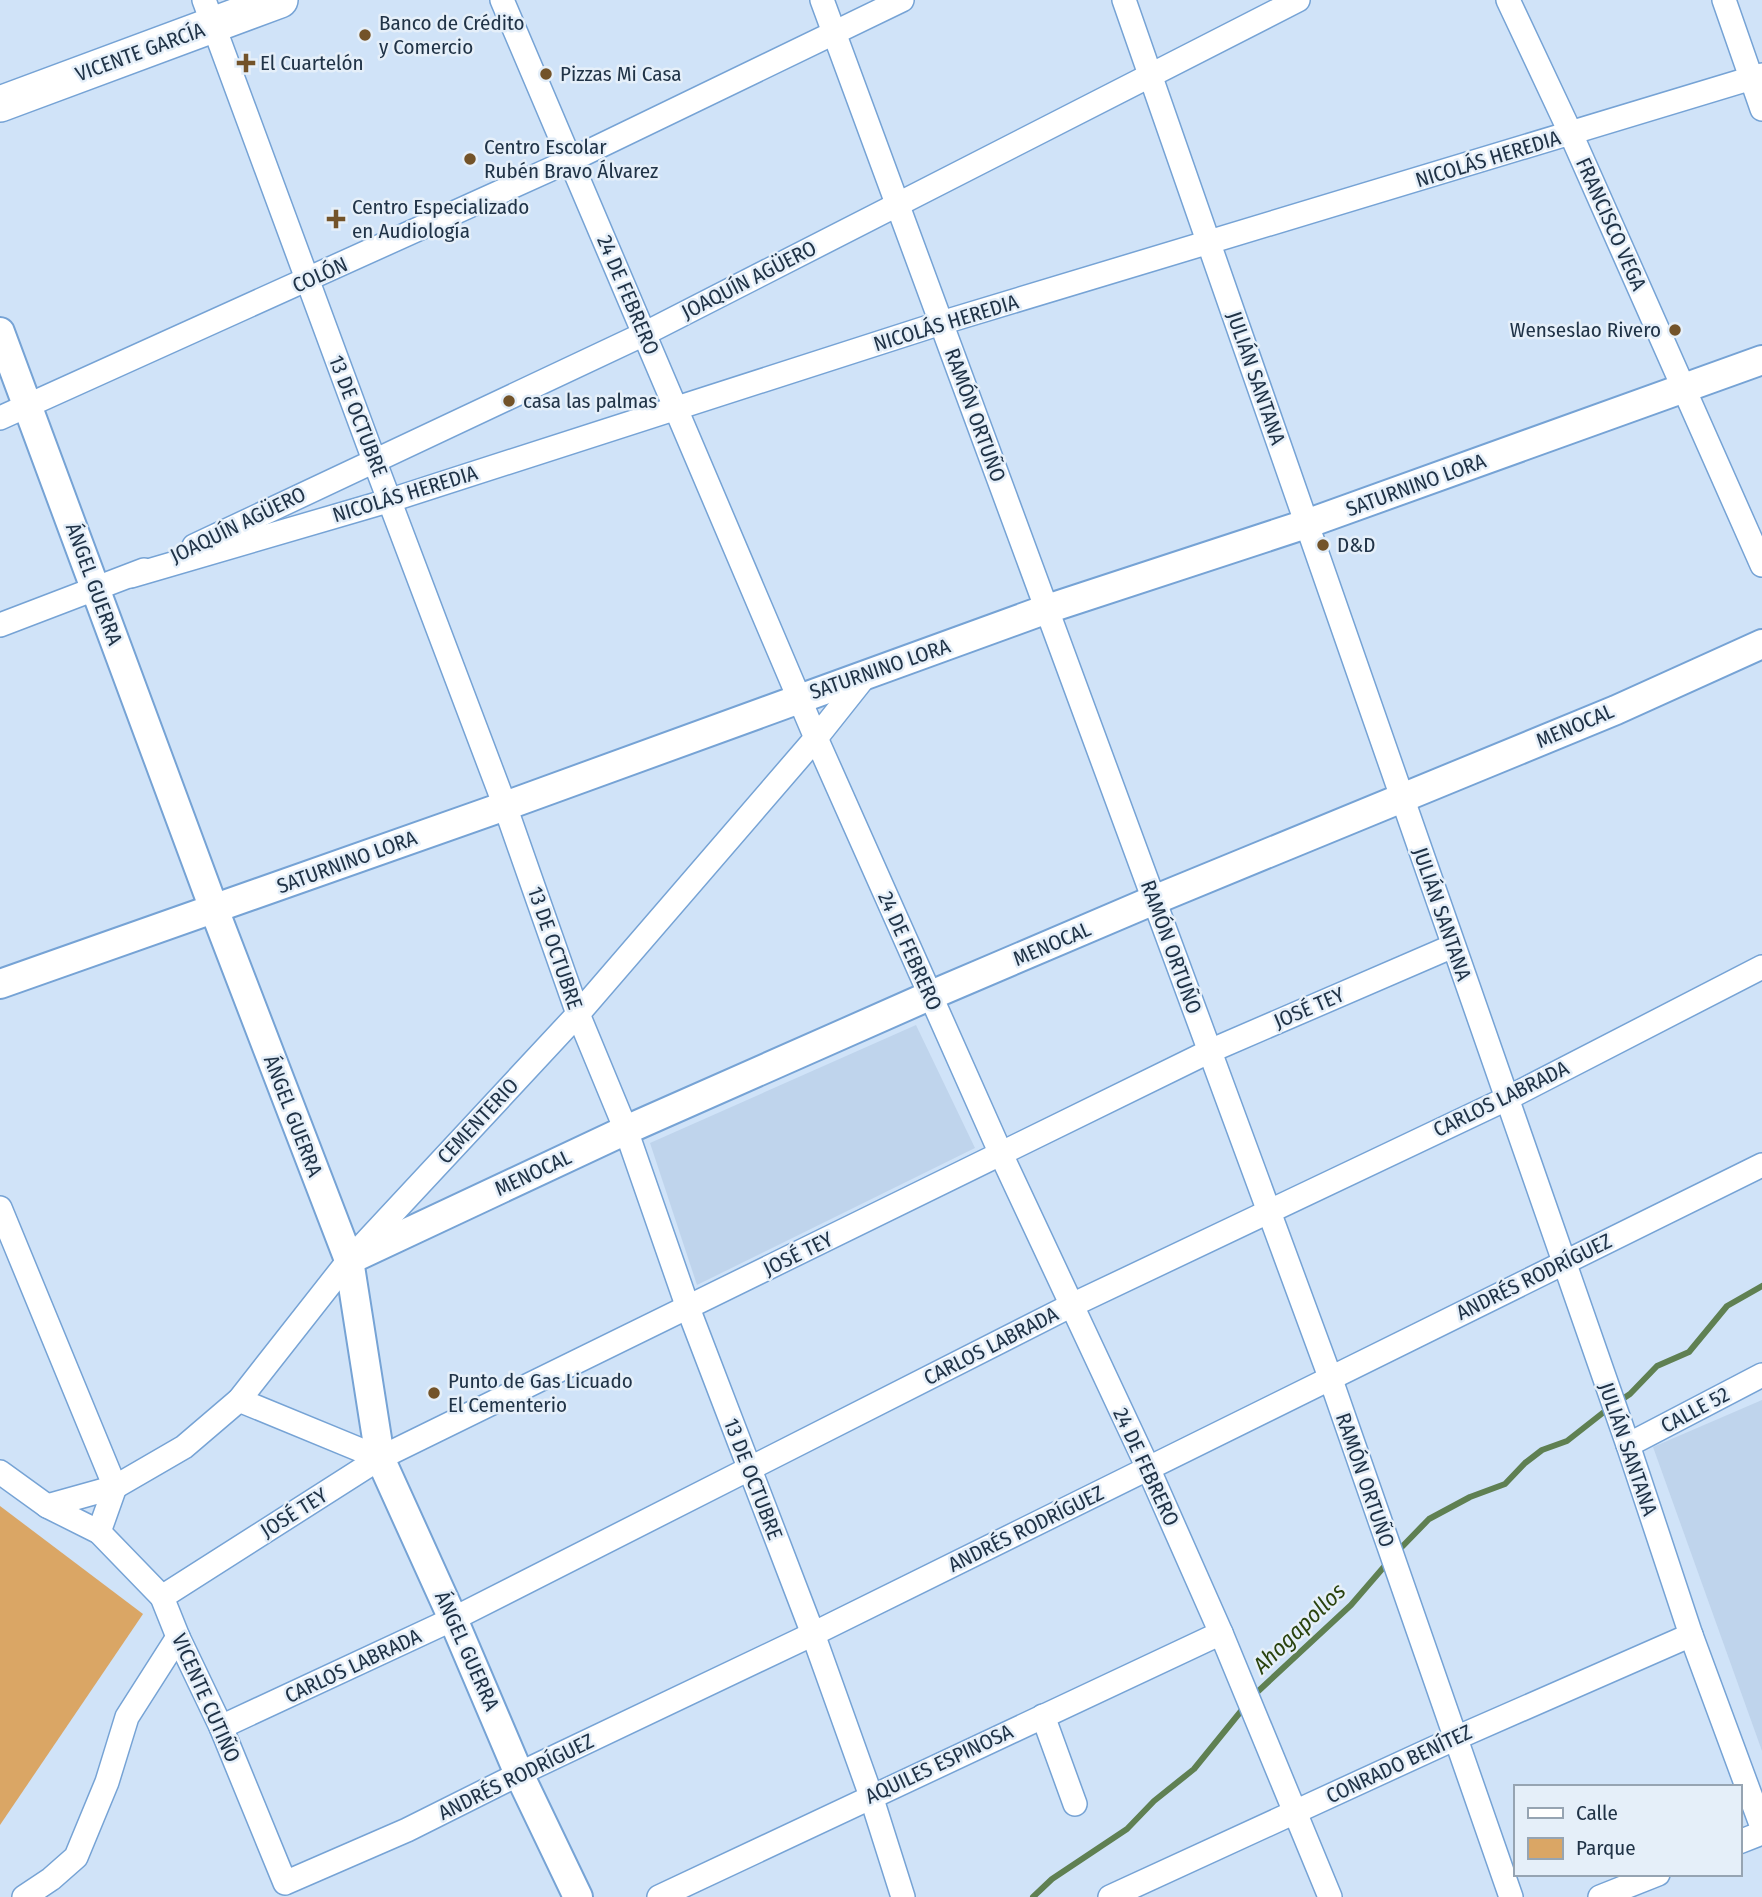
<svg xmlns="http://www.w3.org/2000/svg" width="1762" height="1897" font-family="'Fira Sans Condensed',sans-serif">
<style>
.built{fill:#bfd4ec}
.green{fill:#daa665}
.lines{fill:none;stroke-linecap:round;stroke-linejoin:round}
.stream{stroke:#5f8052;stroke-width:6}
.minor-casing{stroke:#76a3d5;stroke-width:26}
.tertiary-casing{stroke:#76a3d5;stroke-width:32}
.primary-casing{stroke:#76a3d5;stroke-width:38}
.minor{stroke:#fff;stroke-width:23}
.tertiary{stroke:#fff;stroke-width:28}
.primary{stroke:#fff;stroke-width:35}
.poi-dot{fill:#735329;stroke:#e5eff9;stroke-width:2.5}
.labels{text-anchor:middle;dominant-baseline:central;stroke-width:5;stroke-linejoin:round;paint-order:stroke}
.poi-label{font-size:21px;fill:#203347;stroke:#e5eff9;text-anchor:start}
.street-label{font-size:21px;fill:#203347;stroke:#e5eff9}
.water-label{font-size:23px;font-style:italic;fill:#2a430e;stroke:#e5eff9}
</style>
<rect width="100%" height="100%" fill="#d0e3f8"/>
<!-- built -->
<g class="built">
<polygon points="916,1025 975,1148 697,1285 650,1143"/>
<polygon points="1762,1400 1762,1751 1653,1447"/>
</g>
<!-- green -->
<polygon class="green" points="0,1506 143,1614 0,1825"/>
<g class="lines">
<!-- stream -->
<g class="stream">
<polyline points="1618,1402 1630,1394 1657,1366 1689,1352 1727,1306 1762,1286"/>
<polyline points="1396,1553 1429,1519 1470,1497 1505,1484 1525,1463 1542,1450 1567,1441 1609,1408"/>
<polyline points="1253,1696 1351,1605 1389,1561"/>
<polyline points="1033,1897 1052,1879 1127,1829 1154,1801 1194,1769 1246,1705"/>
</g>
<defs>
<g id="minor">
<polyline points="204,0 374,460 505,806 578,1014 626,1130 688,1308 813,1634 871,1796 903,1897"/>
<polyline points="502,0 816,738 1001,1154 1148,1468 1221,1633 1330,1897"/>
<polyline points="822,0 1330,1377 1511,1897"/>
<polyline points="1124,0 1628,1445 1691,1635 1762,1827"/>
<polyline points="1508,0 1571,134 1762,565"/>
<polyline points="1724,0 1762,109"/>
<polyline points="0,418 571,160 902,0"/>
<polyline points="194,546 644,334 1298,0"/>
<polyline points="131,576 391,500 941,323 1762,75"/>
<polyline points="0,625 144,570"/>
<polyline points="0,1208 115,1487 99,1532"/>
<polyline points="239,1400 380,1458"/>
<polyline points="1628,1445 1762,1375"/>
<polyline points="0,1472 47,1506 99,1532 162,1597 178,1637 221,1727 285,1883 407,1830 519,1774 813,1634 1762,1165"/>
<polyline points="47,1506 115,1487 184,1447 239,1400 349,1260 578,1014 816,738 866,675"/>
<polyline points="162,1597 380,1458 1210,1051 1453,946"/>
<polyline points="1043,1716 1075,1804"/>
<polyline points="221,1727 453,1619 1070,1306 1506,1099 1762,967"/>
<polyline points="1739,1842 1762,1833"/>
<polyline points="24,1897 51,1879 76,1857 107,1782 127,1717 178,1637"/>
<polyline points="659,1897 1221,1633"/>
<polyline points="1110,1897 1456,1738 1691,1635"/>
<polyline points="1600,1897 1658,1874"/>
</g>
<g id="tertiary">
<polyline points="0,332 214,909 349,1260 380,1458 453,1619 519,1774 578,1897"/>
<polyline points="0,984 505,806 1047,609 1306,524 1762,360"/>
<polyline points="349,1260 626,1130 929,996 1154,900 1616,710 1762,644"/>
</g>
<polyline id="primary" points="0,104 280,0"/>
</defs>
<!-- minor casing -->
<use href="#minor" class="minor-casing"/>
<!-- tertiary casing -->
<use href="#tertiary" class="tertiary-casing"/>
<!-- primary casing -->
<use href="#primary" class="primary-casing"/>
<!-- minor -->
<use href="#minor" class="minor"/>
<!-- tertiary -->
<use href="#tertiary" class="tertiary"/>
<!-- primary -->
<use href="#primary" class="primary"/>
</g>
<!-- markers -->
<g class="poi-dot">
<circle cx="365" cy="35" r="7"/>
<path d="M242.5 52.5h7v7h7v7h-7v7h-7v-7h-7v-7h7z"/>
<circle cx="546" cy="74" r="7"/>
<circle cx="470" cy="159" r="7"/>
<path d="M332.5 208.5h7v7h7v7h-7v7h-7v-7h-7v-7h7z"/>
<circle cx="1675" cy="330" r="7"/>
<circle cx="509" cy="401" r="7"/>
<circle cx="1323" cy="545" r="7"/>
<circle cx="434" cy="1393" r="7"/>
</g>
<g class="labels">
<!-- poi labels -->
<g class="poi-label">
<text x="379" y="23">Banco de Crédito<tspan x="379" dy="24">y Comercio</tspan></text>
<text x="260" y="63">El Cuartelón</text>
<text x="560" y="74">Pizzas Mi Casa</text>
<text x="484" y="147">Centro Escolar<tspan x="484" dy="24">Rubén Bravo Álvarez</tspan></text>
<text x="352" y="207">Centro Especializado<tspan x="352" dy="24">en Audiología</tspan></text>
<text x="1661" y="330" text-anchor="end">Wenseslao Rivero</text>
<text x="523" y="401">casa las palmas</text>
<text x="1337" y="545">D&amp;D</text>
<text x="448" y="1381">Punto de Gas Licuado<tspan x="448" dy="24">El Cementerio</tspan></text>
</g>
<!-- street labels -->
<g class="street-label">
<text transform="translate(140 52) rotate(-20)">VICENTE GARCÍA</text>
<text transform="translate(1488 159) rotate(-17)">NICOLÁS HEREDIA</text>
<text transform="translate(1611 224) rotate(66)">FRANCISCO VEGA</text>
<text transform="translate(320 275) rotate(-24)">COLÓN</text>
<text transform="translate(749 280) rotate(-27)">JOAQUÍN AGÜERO</text>
<text transform="translate(628 295) rotate(67)">24 DE FEBRERO</text>
<text transform="translate(946 323) rotate(-17)">NICOLÁS HEREDIA</text>
<text transform="translate(1256 378) rotate(71)">JULIÁN SANTANA</text>
<text transform="translate(975 415) rotate(70)">RAMÓN ORTUÑO</text>
<text transform="translate(358 416) rotate(69)">13 DE OCTUBRE</text>
<text transform="translate(1416 485) rotate(-20)">SATURNINO LORA</text>
<text transform="translate(405 494) rotate(-17)">NICOLÁS HEREDIA</text>
<text transform="translate(238 525) rotate(-26)">JOAQUÍN AGÜERO</text>
<text transform="translate(94 584) rotate(70)">ÁNGEL GUERRA</text>
<text transform="translate(880 669) rotate(-19)">SATURNINO LORA</text>
<text transform="translate(1575 726) rotate(-23)">MENOCAL</text>
<text transform="translate(347 862) rotate(-20)">SATURNINO LORA</text>
<text transform="translate(1442 914) rotate(71)">JULIÁN SANTANA</text>
<text transform="translate(1052 944) rotate(-23)">MENOCAL</text>
<text transform="translate(1171 947) rotate(70)">RAMÓN ORTUÑO</text>
<text transform="translate(555 948) rotate(71)">13 DE OCTUBRE</text>
<text transform="translate(910 951) rotate(66)">24 DE FEBRERO</text>
<text transform="translate(1309 1008) rotate(-23)">JOSÉ TEY</text>
<text transform="translate(1501 1099) rotate(-26)">CARLOS LABRADA</text>
<text transform="translate(293 1116) rotate(69)">ÁNGEL GUERRA</text>
<text transform="translate(478 1121) rotate(-47)">CEMENTERIO</text>
<text transform="translate(533 1173) rotate(-25)">MENOCAL</text>
<text transform="translate(798 1254) rotate(-26)">JOSÉ TEY</text>
<text transform="translate(1534 1277) rotate(-26)">ANDRÉS RODRÍGUEZ</text>
<text transform="translate(991 1346) rotate(-27)">CARLOS LABRADA</text>
<text transform="translate(1695 1410) rotate(-28)">CALLE 52</text>
<text transform="translate(1628 1449) rotate(71)">JULIÁN SANTANA</text>
<text transform="translate(1146 1467) rotate(65)">24 DE FEBRERO</text>
<text transform="translate(753 1479) rotate(69)">13 DE OCTUBRE</text>
<text transform="translate(1365 1480) rotate(71)">RAMÓN ORTUÑO</text>
<text transform="translate(294 1513) rotate(-32)">JOSÉ TEY</text>
<text transform="translate(1026 1529) rotate(-26)">ANDRÉS RODRÍGUEZ</text>
<text transform="translate(467 1651) rotate(66)">ÁNGEL GUERRA</text>
<text transform="translate(353 1666) rotate(-25)">CARLOS LABRADA</text>
<text transform="translate(206 1698) rotate(66)">VICENTE CUTIÑO</text>
<text transform="translate(939 1764) rotate(-25)">AQUILES ESPINOSA</text>
<text transform="translate(1399 1764) rotate(-25)">CONRADO BENÍTEZ</text>
<text transform="translate(516 1777) rotate(-26)">ANDRÉS RODRÍGUEZ</text>
</g>
<!-- water labels -->
<g class="water-label">
<text transform="translate(1299 1628) rotate(-44)">Ahogapollos</text>
</g>
</g>
<!-- legend -->
<rect x="1514" y="1785" width="228" height="91" fill="#e5eff9" stroke="#96a4b2" stroke-width="2"/>
<rect x="1528" y="1808" width="35" height="10" fill="#ffffff" stroke="#96a4b2" stroke-width="2"/>
<text x="1576" y="1820" font-size="21" fill="#203347">Calle</text>
<rect x="1528" y="1838" width="35" height="21" fill="#daa665" stroke="#96a4b2" stroke-width="2"/>
<text x="1576" y="1855" font-size="21" fill="#203347">Parque</text>
</svg>
